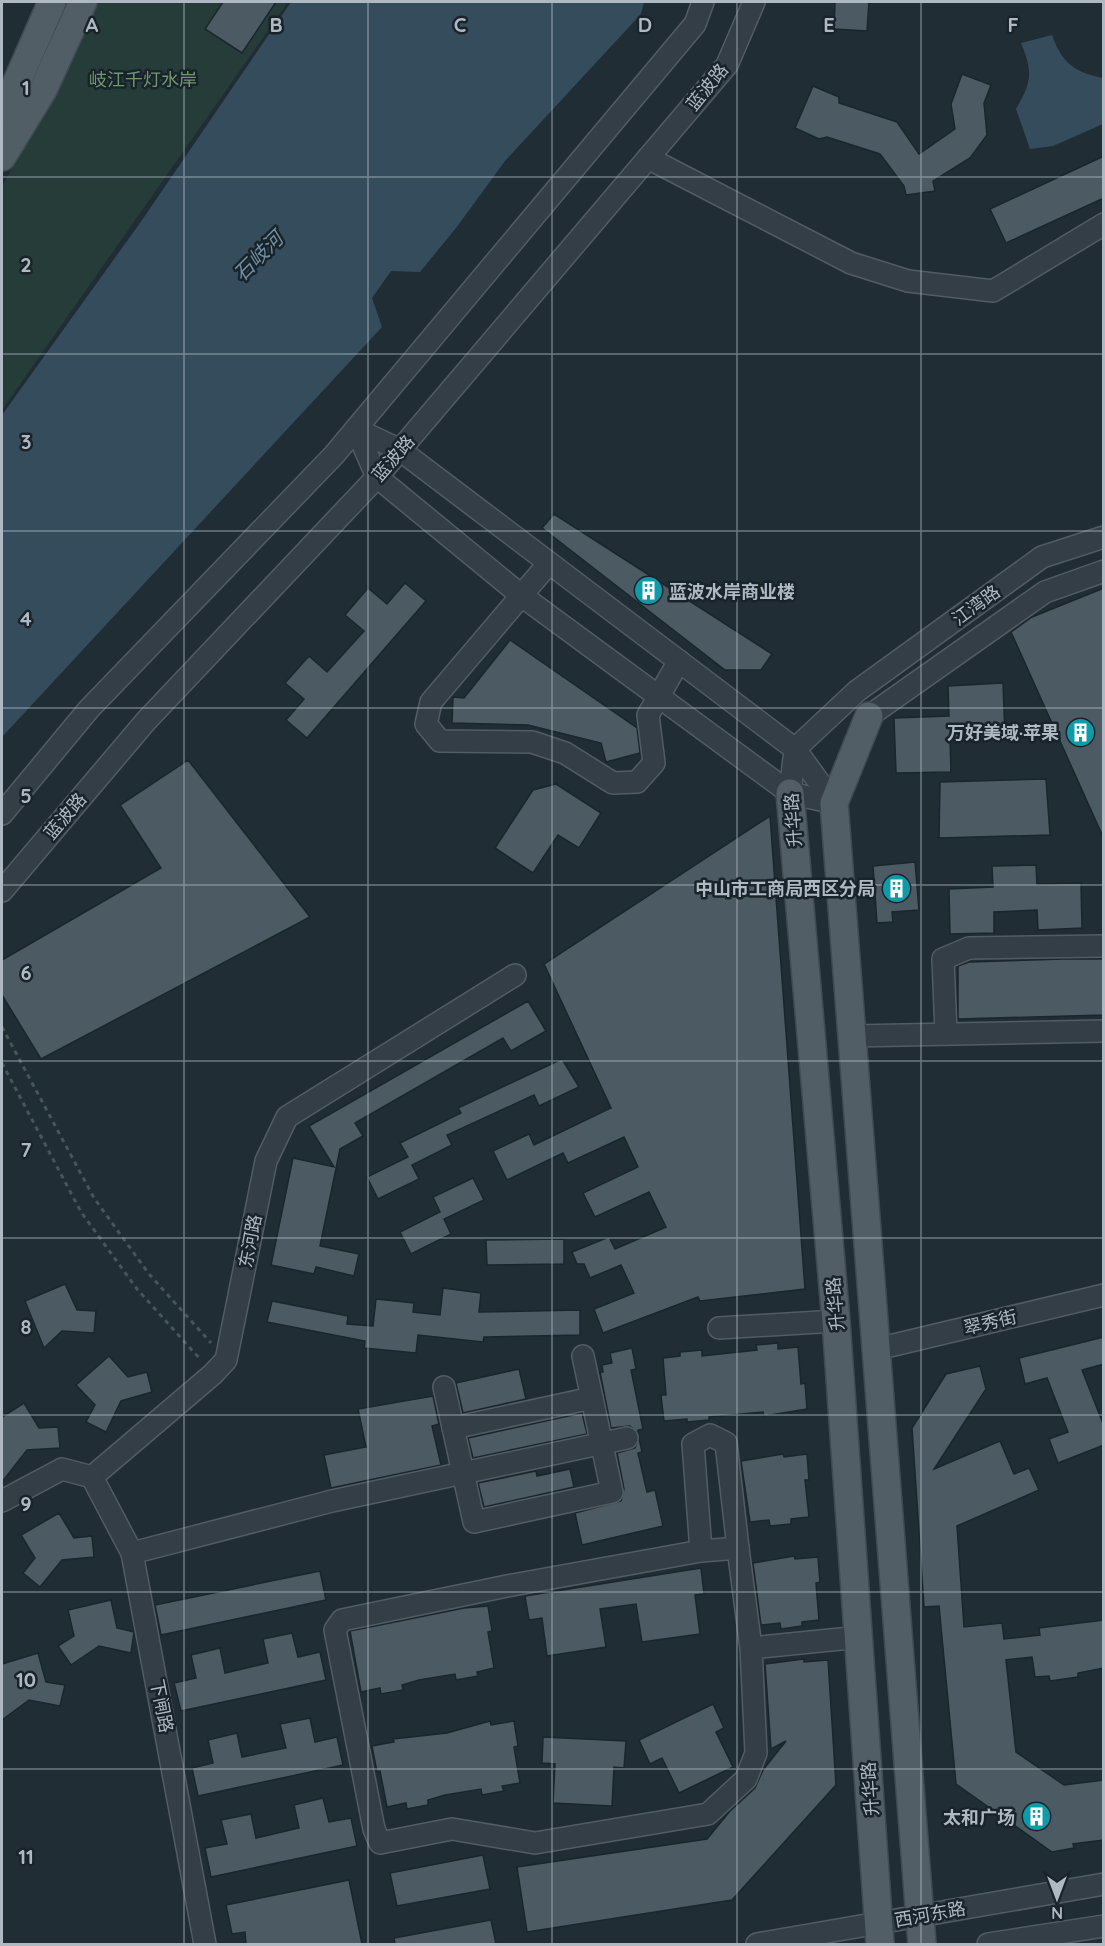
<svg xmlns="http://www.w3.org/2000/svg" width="1105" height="1946" font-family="Quicksand,'Noto Sans SC',sans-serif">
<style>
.green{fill:#263c38}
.water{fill:#354c5c}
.building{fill:#4c5a64;stroke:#1b252c;stroke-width:1.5}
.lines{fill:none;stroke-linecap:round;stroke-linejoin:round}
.minor-casing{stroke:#515c64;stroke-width:24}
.major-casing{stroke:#404a52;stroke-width:30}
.path{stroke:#445756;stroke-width:3;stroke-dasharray:4.5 4.5;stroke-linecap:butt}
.minor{stroke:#343e46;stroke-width:21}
.major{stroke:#525e66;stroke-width:27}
.grid{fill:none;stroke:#aeb9c3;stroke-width:1.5;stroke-opacity:0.55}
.labels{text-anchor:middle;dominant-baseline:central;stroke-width:5;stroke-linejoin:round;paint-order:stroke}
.park-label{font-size:18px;fill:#6f9770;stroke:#19232a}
.street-label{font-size:18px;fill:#aeb9c3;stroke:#19232a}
.poi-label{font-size:18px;font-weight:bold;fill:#aeb9c3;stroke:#19232a;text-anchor:end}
.water-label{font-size:20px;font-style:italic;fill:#7090a5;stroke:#19232a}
.grid-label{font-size:20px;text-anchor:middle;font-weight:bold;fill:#aeb9c3;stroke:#19232a;stroke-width:5;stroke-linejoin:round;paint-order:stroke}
</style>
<rect width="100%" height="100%" fill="#202d35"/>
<!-- green -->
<polygon class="green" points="94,2 288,2 2,410 2,187 64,70"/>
<!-- water -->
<g class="water">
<polygon points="291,2 644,2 641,14 505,161 456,228 420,272 391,271 372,298 382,327 2,737 2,415 140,223"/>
<path d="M1052 35C1062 63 1074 72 1103 78V124L1053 146 1030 149 1016 109C1032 82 1033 72 1021 43Z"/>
</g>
<!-- building -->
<g class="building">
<polygon points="223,2 276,2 242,53 205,29"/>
<polygon points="835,2 869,2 867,31 834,29"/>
<polygon points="962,74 991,85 984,103 987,135 970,158 933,181 935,191 906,195 904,186 880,154 827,137 819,139 795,128 813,86 839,97 839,103 897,122 919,154 955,129 951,104"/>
<polygon points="1104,156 1104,198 1006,243 990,209"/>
<polygon points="554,514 772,654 761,670 725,670 542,528"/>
<polygon points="405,583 426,601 307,738 286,720 304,699 285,683 309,656 327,672 364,631 345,615 368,588 387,604"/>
<polygon points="1104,588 1104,839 1011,632 1032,617"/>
<polygon points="510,640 637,728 640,753 606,762 601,743 528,725 452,723 453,697 464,698"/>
<polygon points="1003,683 1005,736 950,739 951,772 896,773 894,718 949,716 948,686"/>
<polygon points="188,760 310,917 41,1059 2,995 2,960 161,868 120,805"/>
<polygon points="1046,779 1050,835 939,838 940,782"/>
<polygon points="556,784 601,813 579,848 558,835 533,873 495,848 533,790"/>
<polygon points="770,816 805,1289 700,1301 698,1297 603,1333 594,1309 634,1293 621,1265 590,1278 584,1264 577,1264 572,1252 609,1237 615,1249 666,1227 649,1192 595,1217 583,1193 638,1167 624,1137 568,1163 563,1153 507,1180 493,1151 529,1134 534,1145 611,1108 544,964"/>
<polygon points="915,862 919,910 892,912 893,922 877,923 873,866"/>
<polygon points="1036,865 1037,884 1081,883 1082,928 1038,930 1037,910 994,912 994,933 950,934 949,889 993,887 992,866"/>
<polygon points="1064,959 1104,959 1104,1015 958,1019 958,966 969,962"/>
<polygon points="528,1001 546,1031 511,1051 503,1038 355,1123 363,1136 340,1149 320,1246 359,1254 354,1276 316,1267 314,1274 271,1265 293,1158 334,1167 309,1126"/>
<polygon points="562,1059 579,1087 539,1106 534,1095 447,1135 452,1145 412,1165 419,1179 378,1199 367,1177 408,1157 400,1143 461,1113 458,1108"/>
<polygon points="473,1178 484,1200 444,1219 451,1234 411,1254 400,1232 440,1212 433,1197"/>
<polygon points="564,1239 564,1264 487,1265 486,1240"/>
<polygon points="65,1284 77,1310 96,1311 94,1333 62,1331 44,1348 25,1301"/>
<polygon points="443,1288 481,1293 479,1312 580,1310 580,1335 484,1337 483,1342 418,1335 416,1353 364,1348 365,1341 267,1322 272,1301 348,1316 347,1324 373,1326 376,1299 414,1303 413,1312 440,1315"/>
<polygon points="1104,1337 1104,1364 1082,1370 1104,1426 1104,1445 1058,1463 1049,1439 1068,1432 1047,1378 1025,1384 1019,1358"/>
<polygon points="778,1343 778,1349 798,1347 801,1384 805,1383 807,1409 764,1416 763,1412 709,1417 709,1420 687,1422 687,1419 664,1421 661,1395 666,1395 663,1358 680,1356 680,1352 702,1350 702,1356 739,1352 757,1350 756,1345"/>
<polygon points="632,1348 636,1369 631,1370 643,1429 638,1430 638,1433 630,1426 611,1428 600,1372 603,1372 602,1365 612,1363 610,1353"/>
<polygon points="109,1356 128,1377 147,1372 152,1392 121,1401 106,1432 86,1422 95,1405 76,1385"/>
<polygon points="980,1366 986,1389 934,1469 1000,1441 1014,1474 1029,1468 1039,1490 957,1526 964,1627 1002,1623 1004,1639 1040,1635 1039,1628 1104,1620 1104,1668 1078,1673 1078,1677 1050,1681 1049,1676 1035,1677 1032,1657 1006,1660 1016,1752 1064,1785 1104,1780 1104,1840 1073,1844 1074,1848 1052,1852 956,1784 939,1606 924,1607 912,1428 946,1374"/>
<polygon points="519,1369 526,1399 463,1413 456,1383"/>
<polygon points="433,1396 439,1424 432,1426 441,1465 331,1488 324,1455 366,1447 358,1409"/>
<polygon points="24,1403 39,1428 58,1427 60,1448 27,1450 2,1482 2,1417"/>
<polygon points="582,1413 587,1434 473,1458 468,1438"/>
<polygon points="639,1438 642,1452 638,1453 647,1492 655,1490 663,1526 582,1545 575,1513 621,1501 624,1489 617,1453 635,1448"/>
<polygon points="783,1454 784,1457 807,1454 809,1480 805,1480 809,1517 791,1519 791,1524 770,1526 769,1520 750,1522 741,1461"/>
<polygon points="570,1469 574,1487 484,1507 478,1483 536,1471 537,1476"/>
<polygon points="59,1513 74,1538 92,1536 94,1557 62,1560 40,1587 23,1573 35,1558 21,1535"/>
<polygon points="794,1556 795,1559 818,1557 820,1582 816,1583 819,1620 802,1622 802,1626 781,1629 780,1623 761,1625 753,1563"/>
<polygon points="701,1568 704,1594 695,1595 700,1634 642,1642 636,1604 600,1609 606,1647 547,1656 542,1618 529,1620 525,1596"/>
<polygon points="320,1571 326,1600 161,1635 155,1605"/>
<polygon points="111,1600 117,1628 134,1632 131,1653 99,1646 71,1665 58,1646 74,1636 68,1610"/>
<polygon points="488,1606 492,1631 488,1632 494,1668 477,1672 478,1676 456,1680 455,1674 419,1680 402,1685 403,1690 381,1694 380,1688 361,1692 350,1631 464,1608"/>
<polygon points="292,1633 298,1657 320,1652 326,1680 181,1711 174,1683 196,1678 191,1655 220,1648 225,1673 268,1663 263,1639"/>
<polygon points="38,1653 46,1682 65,1685 60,1706 29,1700 2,1720 2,1664"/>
<polygon points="804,1659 804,1662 828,1660 836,1785 732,1900 527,1932 517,1867 707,1839 730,1811 755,1788 763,1770 786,1741 771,1749 765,1664"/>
<polygon points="713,1704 724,1728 716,1732 733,1767 679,1793 662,1758 650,1764 639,1740"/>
<polygon points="310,1718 315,1742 337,1737 343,1765 198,1796 192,1768 213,1763 208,1740 237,1733 242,1757 286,1748 280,1724"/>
<polygon points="490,1721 491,1725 514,1721 518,1746 514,1747 520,1783 502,1786 504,1791 482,1795 481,1789 445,1795 428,1800 428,1805 407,1809 406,1803 387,1807 380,1771 377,1772 372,1746 394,1742 393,1739 447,1733"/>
<polygon points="543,1737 626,1741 624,1768 614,1767 612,1806 553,1803 555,1764 542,1763"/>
<polygon points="323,1798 329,1822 351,1818 357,1846 211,1877 205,1848 227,1844 221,1820 251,1814 256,1838 299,1828 294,1805"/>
<polygon points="483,1855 490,1889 397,1906 390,1873"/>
<polygon points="349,1880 362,1944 246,1944 245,1932 232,1934 226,1905"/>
<polygon points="491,1920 496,1944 395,1944 394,1938"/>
</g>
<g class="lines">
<defs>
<g id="minor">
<polyline points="648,158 851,263 908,281 993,291 1104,224"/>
<polygon points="356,429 400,450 795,749 834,803 790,793 522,596 377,477"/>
<polyline points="549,563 431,702 426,724 440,741 532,742 565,753 613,783 637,782 654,763 648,715 679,661"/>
<polyline points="869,716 1045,592 1104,571"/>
<polyline points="790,793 795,749 857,691 1042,557 1104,537"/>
<polyline points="2,814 89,709 334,455 695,24 703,2"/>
<polyline points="2,891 146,721 377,477 727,65 754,2"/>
<polyline points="946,1034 943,959 969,948 1104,946"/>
<polyline points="853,1036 1104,1031"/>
<polyline points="719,1328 836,1321"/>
<polyline points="877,1349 1104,1295"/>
<polyline points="444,1387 474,1522 612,1492 583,1356"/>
<polyline points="453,1428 592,1398"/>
<polyline points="92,1477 213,1374 226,1360 266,1161 287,1117 515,975"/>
<polyline points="92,1477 132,1553 205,1944"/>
<polyline points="2,1501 62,1469 92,1477"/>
<polyline points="701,1551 693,1444 710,1435 726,1443 738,1548"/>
<polyline points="132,1553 332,1501 627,1438"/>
<polyline points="751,1648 738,1548 701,1551 507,1586 342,1620 335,1630 374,1829 380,1843 452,1829 535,1843 708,1814 746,1779 756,1753 751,1648 860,1637"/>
<polyline points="757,1944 1104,1884"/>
<polyline points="988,1944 1104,1926"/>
</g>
<g id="major">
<polyline points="2,116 52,2"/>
<polyline points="2,157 43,90 83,2"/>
<polyline points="869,716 834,803 922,1944"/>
<polyline points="790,793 836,1321 880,1944"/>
</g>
</defs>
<!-- minor casing -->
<use href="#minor" class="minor-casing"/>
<!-- major casing -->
<use href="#major" class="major-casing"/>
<!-- path -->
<g class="path">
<polyline points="2,1027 94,1198 149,1274 211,1343"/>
<polyline points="2,1063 81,1212 137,1289 200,1359"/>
</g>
<!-- minor -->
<use href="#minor" class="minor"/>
<!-- major -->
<use href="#major" class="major"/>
</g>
<!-- grid -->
<path class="grid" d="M184 2V1944M368 2V1944M552 2V1944M737 2V1944M921 2V1944M2 177H1104M2 354H1104M2 531H1104M2 708H1104M2 885H1104M2 1061H1104M2 1238H1104M2 1415H1104M2 1592H1104M2 1769H1104"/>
<!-- icons -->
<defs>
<symbol id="building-disc" viewBox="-11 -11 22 22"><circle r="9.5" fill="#0f9aa8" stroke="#19232a"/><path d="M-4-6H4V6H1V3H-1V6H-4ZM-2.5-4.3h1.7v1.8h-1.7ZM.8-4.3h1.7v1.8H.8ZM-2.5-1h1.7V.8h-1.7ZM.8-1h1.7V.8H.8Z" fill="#fff"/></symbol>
</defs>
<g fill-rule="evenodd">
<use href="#building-disc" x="632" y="574" width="33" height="33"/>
<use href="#building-disc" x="1064" y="716" width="33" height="33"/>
<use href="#building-disc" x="880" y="872" width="33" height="33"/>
<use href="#building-disc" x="1020" y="1800" width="33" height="33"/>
</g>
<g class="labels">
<!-- park labels -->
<g class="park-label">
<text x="143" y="79">岐江千灯水岸</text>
</g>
<!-- street labels -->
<g class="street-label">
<text transform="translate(707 87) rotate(-51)">蓝波路</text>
<text transform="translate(393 458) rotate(-49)">蓝波路</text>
<text transform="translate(976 605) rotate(-36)">江湾路</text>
<text transform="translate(65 816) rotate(-50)">蓝波路</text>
<text transform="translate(793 820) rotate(-94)">升华路</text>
<text transform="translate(250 1241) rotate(-79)">东河路</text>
<text transform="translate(835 1304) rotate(-95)">升华路</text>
<text transform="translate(990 1322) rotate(-13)">翠秀街</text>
<text transform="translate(162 1706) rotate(79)">下闸路</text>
<text transform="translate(870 1789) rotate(-94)">升华路</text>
<text transform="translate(930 1914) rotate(-10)">西河东路</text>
</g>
<!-- poi labels -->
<g class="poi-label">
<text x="669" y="591" text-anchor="start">蓝波水岸商业楼</text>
<text x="1059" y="732">万好美域·苹果</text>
<text x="875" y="888">中山市工商局西区分局</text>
<text x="1015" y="1817">太和广场</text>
</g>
<!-- water labels -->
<g class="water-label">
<text transform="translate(258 256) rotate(-45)">石岐河</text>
</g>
</g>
<g class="grid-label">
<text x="92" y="32">A</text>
<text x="276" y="32">B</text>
<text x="460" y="32">C</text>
<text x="645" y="32">D</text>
<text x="829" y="32">E</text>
<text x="1013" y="32">F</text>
<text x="26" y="95">1</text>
<text x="26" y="272">2</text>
<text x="26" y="449">3</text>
<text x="26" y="626">4</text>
<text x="26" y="803">5</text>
<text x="26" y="980">6</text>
<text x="26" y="1157">7</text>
<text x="26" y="1334">8</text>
<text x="26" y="1511">9</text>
<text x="26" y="1687">10</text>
<text x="26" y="1864">11</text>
</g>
<!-- border -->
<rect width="1105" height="1946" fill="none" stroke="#aeb9c3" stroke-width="6"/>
<!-- north arrow -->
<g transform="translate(1057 1898) rotate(180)" stroke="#19232a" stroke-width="4.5" paint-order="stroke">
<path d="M0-4.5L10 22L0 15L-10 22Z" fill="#aeb9c3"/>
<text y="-9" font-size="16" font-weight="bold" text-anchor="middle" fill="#aeb9c3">N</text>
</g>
</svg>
